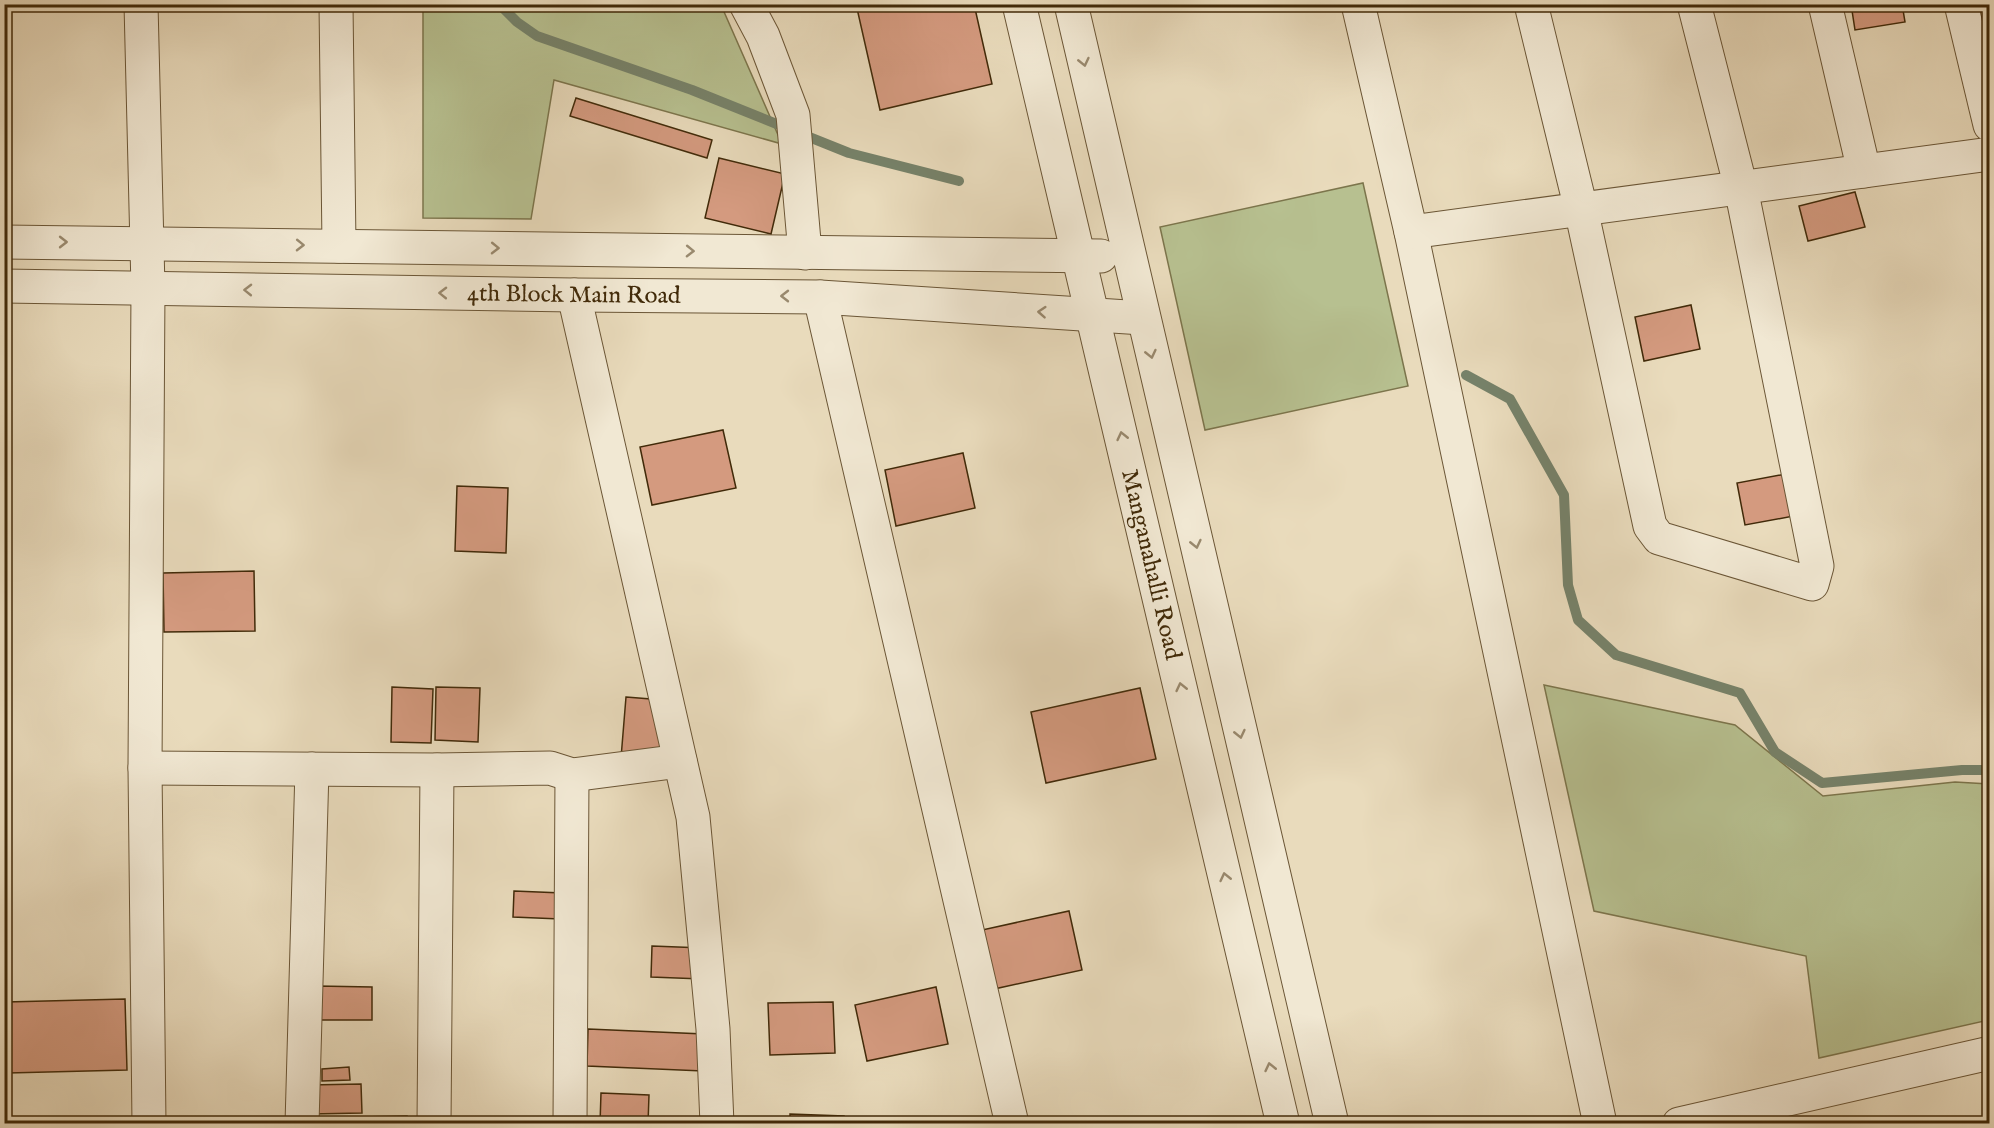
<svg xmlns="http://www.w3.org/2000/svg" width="1994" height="1128" font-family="'IM FELL English',serif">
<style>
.green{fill:#b7c090;stroke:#7c754c;stroke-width:1.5}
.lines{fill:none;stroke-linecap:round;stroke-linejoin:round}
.stream{stroke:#76826a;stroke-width:10}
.building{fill:#d49a7f;stroke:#412a09;stroke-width:1.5}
.minor-casing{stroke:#6b5636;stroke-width:35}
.minor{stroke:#f1e8d3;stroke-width:33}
.oneway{stroke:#99896e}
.labels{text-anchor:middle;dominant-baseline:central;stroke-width:5;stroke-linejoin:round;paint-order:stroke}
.street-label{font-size:24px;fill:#412a09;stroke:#f1e8d3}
</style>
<rect width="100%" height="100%" fill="#e9dbbc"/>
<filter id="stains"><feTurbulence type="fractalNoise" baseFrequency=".00333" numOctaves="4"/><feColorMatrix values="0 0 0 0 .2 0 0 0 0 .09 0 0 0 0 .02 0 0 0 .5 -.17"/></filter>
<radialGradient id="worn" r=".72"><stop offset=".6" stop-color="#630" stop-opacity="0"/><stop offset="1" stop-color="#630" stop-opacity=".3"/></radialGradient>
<!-- green -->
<g class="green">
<polygon points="423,5 721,5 782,144 554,80 531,219 423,218"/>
<polygon points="1363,183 1408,386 1205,430 1160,227"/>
<polygon points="1544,685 1735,725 1823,796 1955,782 1989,784 1989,1020 1819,1058 1806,956 1594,911"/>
</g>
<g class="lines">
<!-- stream -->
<g class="stream">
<polyline points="499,4 517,22 537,36 692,90 849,153 959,181"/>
<polyline points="1466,375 1510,399 1564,495 1568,585 1578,620 1616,655 1740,693 1775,752 1822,783 1962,770 1990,770"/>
</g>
</g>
<!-- building -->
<g class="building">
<polygon points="856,4 974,4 992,84 880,110"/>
<polygon points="1755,4 1799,4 1798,7"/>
<polygon points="1851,4 1902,4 1905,22 1855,30"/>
<polygon points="576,98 712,140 707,158 570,116"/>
<polygon points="719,158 785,174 771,234 705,218"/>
<polygon points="1855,192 1865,227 1808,241 1799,206"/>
<polygon points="1691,305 1700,349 1644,361 1635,317"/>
<polygon points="723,430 736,488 652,505 640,447"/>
<polygon points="963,453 975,508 896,526 885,470"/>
<polygon points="1791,473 1799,515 1745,525 1737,483"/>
<polygon points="457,486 508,488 506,553 455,551"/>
<polygon points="254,571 255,631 164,632 163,573"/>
<polygon points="392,687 433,689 431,743 391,742"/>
<polygon points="436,687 480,688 478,742 435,740"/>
<polygon points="1140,688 1156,759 1046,783 1031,712"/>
<polygon points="626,697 663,700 660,760 621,758"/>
<polygon points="514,891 562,893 560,919 513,917"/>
<polygon points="1069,911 1082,970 994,989 982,930"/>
<polygon points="652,946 703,948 702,979 651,977"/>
<polygon points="317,986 372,987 372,1020 317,1020"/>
<polygon points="936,987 948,1044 867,1061 855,1005"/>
<polygon points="125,999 127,1070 8,1073 6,1002"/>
<polygon points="833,1002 835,1053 770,1055 768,1003"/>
<polygon points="588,1029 704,1034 703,1071 587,1066"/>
<polygon points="349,1067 350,1080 322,1081 322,1069"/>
<polygon points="361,1084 362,1113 310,1114 309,1085"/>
<polygon points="601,1093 649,1095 648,1124 600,1124"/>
<polygon points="790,1114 844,1116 844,1124 790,1124"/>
<polygon points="407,1116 407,1124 360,1124 360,1117"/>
<polygon points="661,1121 709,1123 709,1124 661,1124"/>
</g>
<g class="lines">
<defs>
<g id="minor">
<polyline points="141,4 148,288 145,768 149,1124"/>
<polyline points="336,4 339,246"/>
<polyline points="746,4 763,36 793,115 805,253"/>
<path id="s1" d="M1019 4 1283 1124"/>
<polyline points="1071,4 1332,1124"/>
<polyline points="1358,4 1411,232 1600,1124"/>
<polyline points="1531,4 1581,209 1650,526 1659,538 1812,584 1817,566 1741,188 1694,4"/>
<polyline points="1825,4 1864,171"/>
<polyline points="1961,4 1990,125"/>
<polyline points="1411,232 1990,154"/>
<polyline points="4,242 1101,256"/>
<path id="s2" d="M4 286 574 295 820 297 1143 318"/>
<polyline points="574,295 693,817 713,1029 717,1124"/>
<polyline points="820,297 1012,1124"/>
<polyline points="145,768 437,770 550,768 572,775 680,761"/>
<polyline points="302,1124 312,769"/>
<polyline points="434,1124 437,770"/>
<polyline points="570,1124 572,775"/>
<polyline points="1679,1124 1990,1053"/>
</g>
</defs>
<!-- minor casing -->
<use href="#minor" class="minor-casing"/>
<!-- minor -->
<use href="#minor" class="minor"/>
</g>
<!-- one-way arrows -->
<defs><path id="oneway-chevron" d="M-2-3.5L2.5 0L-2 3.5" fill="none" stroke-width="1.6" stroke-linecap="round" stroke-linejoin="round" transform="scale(1.5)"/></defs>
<g class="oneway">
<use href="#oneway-chevron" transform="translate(1084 62) rotate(77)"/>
<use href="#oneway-chevron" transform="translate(63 242)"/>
<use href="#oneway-chevron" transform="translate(300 245) rotate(1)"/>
<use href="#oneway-chevron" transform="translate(495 248) rotate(1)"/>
<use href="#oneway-chevron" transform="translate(690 251) rotate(1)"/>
<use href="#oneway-chevron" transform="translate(248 290) rotate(-179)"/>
<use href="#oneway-chevron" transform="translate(443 293) rotate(-179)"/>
<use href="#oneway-chevron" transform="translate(785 296) rotate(-180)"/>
<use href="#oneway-chevron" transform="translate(1042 312) rotate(-176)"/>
<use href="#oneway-chevron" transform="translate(1151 354) rotate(77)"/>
<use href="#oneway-chevron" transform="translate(1122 436) rotate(-103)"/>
<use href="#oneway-chevron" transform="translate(1196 544) rotate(77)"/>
<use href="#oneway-chevron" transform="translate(1181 687) rotate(-103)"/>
<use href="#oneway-chevron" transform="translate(1240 734) rotate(77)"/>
<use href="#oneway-chevron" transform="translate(1225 877) rotate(-103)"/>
<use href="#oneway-chevron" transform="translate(1270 1067) rotate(-103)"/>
</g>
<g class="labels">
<!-- street labels -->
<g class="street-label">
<text stroke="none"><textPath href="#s2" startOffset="570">4th Block Main Road</textPath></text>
<text stroke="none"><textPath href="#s1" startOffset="576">Manganahalli Road</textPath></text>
</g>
</g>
<!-- margin -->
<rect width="1994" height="1128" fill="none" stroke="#e9dbbc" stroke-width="24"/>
<rect x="6" y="6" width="1982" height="1116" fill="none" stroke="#412a09" stroke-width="3"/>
<rect x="12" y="12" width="1970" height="1104" fill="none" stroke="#412a09" stroke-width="1.5"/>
<rect width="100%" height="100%" filter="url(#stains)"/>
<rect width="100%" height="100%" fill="url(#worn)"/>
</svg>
